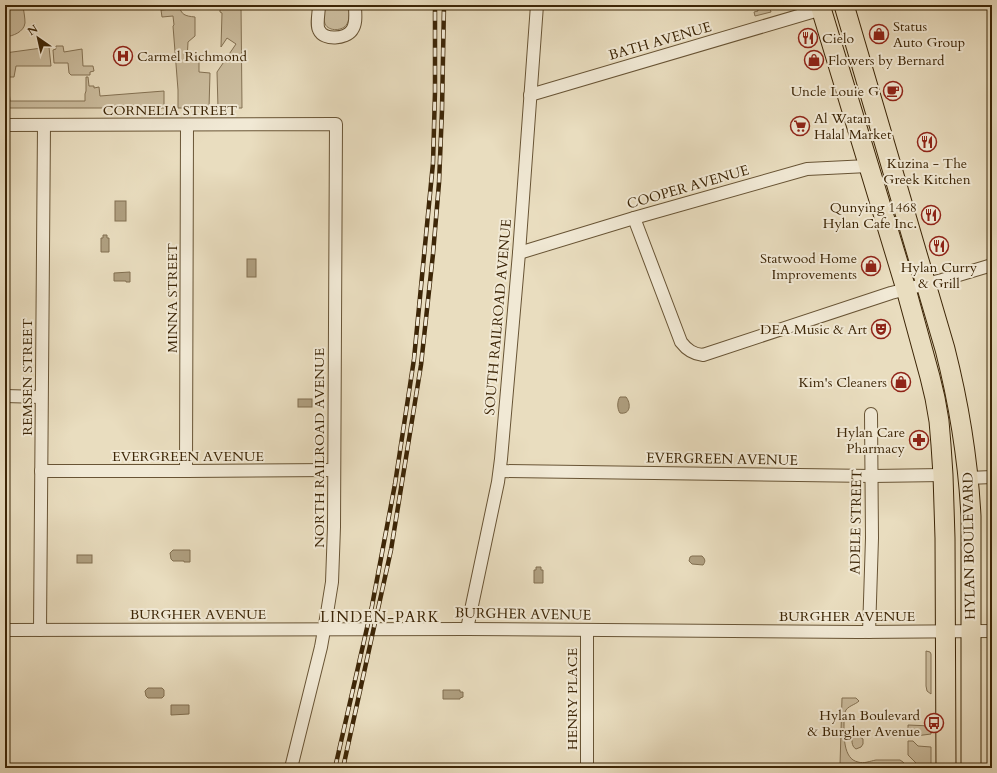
<svg xmlns="http://www.w3.org/2000/svg" width="997" height="773" font-family="Cardo,serif">
<style>
.green{fill:#ccbea0;stroke:#847254}
.water{fill:#af9f80;stroke:#816f50}
.lines{fill:none;stroke-linecap:round;stroke-linejoin:round}
.minor-casing{stroke:#685435;stroke-width:14}
.primary-casing{stroke:#3d2607;stroke-width:21}
.minor{stroke:#f1e9d5;stroke-width:12}
.primary{stroke:#e9ddbf;stroke-width:19}
.rail-casing{stroke:#3d2607;stroke-width:4.5}
.rail{stroke:#f1e9d5;stroke-width:3;stroke-dasharray:9;stroke-linecap:butt}
.labels{text-anchor:middle;dominant-baseline:central;stroke-width:4;stroke-linejoin:round;paint-order:stroke}
.poi-label{font-size:14px;fill:#3d2607;stroke:#f1e9d5;text-anchor:end}
.street-label{font-size:14px;fill:#3d2607;stroke:#f1e9d5}
.neighbourhood-label{font-size:15px;letter-spacing:1px;fill:#3d2607;stroke:#f1e9d5}
</style>
<rect width="100%" height="100%" fill="#e9ddbf"/>
<filter id="stains"><feTurbulence type="fractalNoise" baseFrequency=".005" numOctaves="4"/><feColorMatrix values="0 0 0 0 .2 0 0 0 0 .09 0 0 0 0 .02 0 0 0 .5 -.17"/></filter>
<radialGradient id="worn" r=".72"><stop offset=".6" stop-color="#630" stop-opacity="0"/><stop offset="1" stop-color="#630" stop-opacity=".3"/></radialGradient>
<!-- green -->
<g class="green">
<path d="M172 5H179C181 15 185 16 195 17V36L188 42 187 61H199V72L210 73 209 108H178V90L173 26 174 25 173 16 162 17 161 10 172 9Z"/>
<polygon points="220,5 241,5 242,108 218,108 217,72 236,44 227,38 221,47 222,13 220,12"/>
<path d="M324 5H349C349 10 350 19 347 24 343 31 329 32 325 24 323 19 324 11 324 5Z"/>
<polygon points="759,5 769,5 771,12 755,16 754,12 758,11 757,6"/>
<path d="M20 6 23 7C24 12 25 18 25 23 24 32 13 36 5 37V8Z"/>
<polygon points="56,46 63,46 64,52 82,49 83,66 93,66 94,71 90,72 90,75 71,75 69,73 68,63 54,63 53,50 56,49"/>
<polygon points="49,47 51,66 16,66 14,77 5,77 5,53"/>
<polygon points="86,77 88,77 89,86 94,86 94,88 99,87 100,96 164,91 164,108 5,108 5,89 7,89 9,91 10,101 85,101 85,94 86,91"/>
<polygon points="988,570 991,570 992,571 992,616 989,616"/>
<polygon points="926,651 930,652 931,654 931,694 927,691 926,686"/>
<path d="M842 698H856L859 701C855 705 847 706 845 712 844 715 844 721 844 724 844 735 843 759 858 762 864 764 870 761 876 760 884 760 892 760 900 760L903 762 905 764 840 765Z"/>
<rect x="989" y="712" width="3" height="53"/>
<polygon points="908,725 931,726 931,734 908,737"/>
<path d="M852 735H857L863 739V744L861 747 856 749C851 746 852 740 852 735Z"/>
<polygon points="908,741 913,741 918,746 931,747 931,764 917,764 908,755"/>
</g>
<!-- water -->
<g class="water">
<rect x="115" y="201" width="11" height="20"/>
<polygon points="103,235 107,235 107,238 109,238 109,252 101,252 101,238 103,238"/>
<rect x="247" y="259" width="9" height="18"/>
<polygon points="130,272 130,282 126,282 126,281 114,281 114,273"/>
<path d="M620 397H626C631 403 631 415 620 413 617 409 617 401 620 397Z"/>
<rect x="298" y="399" width="14" height="8"/>
<polygon points="173,550 190,550 190,562 184,562 184,561 173,561 171,559 170,553"/>
<rect x="77" y="555" width="15" height="8"/>
<path d="M692 556H702C705 559 706 561 703 565L692 564 689 561 690 557Z"/>
<polygon points="536,567 541,567 541,570 543,570 543,583 534,583 534,570 536,570"/>
<polygon points="148,688 162,688 164,690 164,696 162,698 148,698 146,696 145,691"/>
<polygon points="443,690 460,690 460,692 463,692 463,697 460,698 460,699 443,699"/>
<polygon points="171,705 189,705 189,714 171,715"/>
</g>
<g class="lines">
<defs>
<g id="minor">
<path d="M319 5C319 12 316 25 319 30 324 41 346 39 352 30 357 23 355 13 355 5"/>
<polyline points="530,95 822,9"/>
<polyline points="5,125 336,124 334,527 332,582 327,613 321,647 291,768"/>
<path d="M634 218 681 342C687 350 693 354 703 355L891 293 942 280 992 265"/>
<polyline points="519,253 634,218 807,169 868,166"/>
<polyline points="5,396 41,397"/>
<polyline points="41,471 186,471 334,470"/>
<polyline points="186,471 187,125"/>
<polyline points="500,471 872,476 943,475"/>
<polyline points="968,478 992,477"/>
<polyline points="467,629 498,482 501,459 519,253 537,5"/>
<polyline points="5,630 467,629 859,632 992,631"/>
<polyline points="40,630 44,125"/>
<polyline points="869,632 872,538 871,414"/>
<polyline points="587,768 587,630"/>
</g>
<g id="primary">
<polyline points="820,5 906,289 930,377 935,398 939,421 941,445 943,475 945,538 946,768"/>
<path d="M844 5 945 349C959 404 968 460 971 516V768"/>
</g>
</defs>
<!-- minor casing -->
<use href="#minor" class="minor-casing"/>
<!-- primary casing -->
<use href="#primary" class="primary-casing"/>
<!-- minor -->
<use href="#minor" class="minor"/>
<!-- primary -->
<use href="#primary" class="primary"/>
<defs>
<g id="rail">
<polyline points="335,768 372,606 395,484 414,359 433,163 435,92 435,5"/>
<polyline points="343,768 391,550 421,365 433,254 439,183 442,110 444,5"/>
</g>
</defs>
<!-- rail casing -->
<use href="#rail" class="rail-casing"/>
<!-- rail -->
<use href="#rail" class="rail"/>
</g>
<!-- icons -->
<defs>
<symbol id="shop-ring" viewBox="-11 -11 22 22"><circle r="9.5" fill="#f1e9d5" stroke="#8f2418" stroke-width="1.5"/><path d="M-5-2.5h2.3a2.7 3.5 0 0 1 5.4 0H5L5.5 6h-11ZM-1.5-2.5h3a1.5 2.3 0 0 0-3 0Z" fill="#8f2418"/></symbol>
<symbol id="restaurant-ring" viewBox="-11 -11 22 22"><circle r="9.5" fill="#f1e9d5" stroke="#8f2418" stroke-width="1.5"/><path d="M-5-6h1v4h1v-4h1v4h1v-4h1v5L-1.5 .5V6h-2V.5L-5-1ZM5-6V6H3V1.5H1.5Q1.5-4 5-6Z" fill="#8f2418"/></symbol>
<symbol id="hospital-ring" viewBox="-11 -11 22 22"><circle r="9.5" fill="#f1e9d5" stroke="#8f2418" stroke-width="1.5"/><path d="M-5-5h3v3.5h4V-5h3V5h-3V1.5h-4V5h-3Z" fill="#8f2418"/></symbol>
<symbol id="cafe-ring" viewBox="-11 -11 22 22"><circle r="9.5" fill="#f1e9d5" stroke="#8f2418" stroke-width="1.5"/><path d="M-5.5-4.5H6V0H3Q3 3.5 0 3.5H-2.5Q-5.5 3.5-5.5 0ZM3-3.2v2h1.7v-2ZM-6 4.5H4V6H-6Z" fill="#8f2418"/></symbol>
<symbol id="supermarket-ring" viewBox="-11 -11 22 22"><circle r="9.5" fill="#f1e9d5" stroke="#8f2418" stroke-width="1.5"/><path d="M-6-5.5h2.5l.6 2H6L4.5 2H-2.5L-4.4-4H-6ZM-1.5 3.2a1.3 1.3 0 1 0 .1 0ZM3 3.2a1.3 1.3 0 1 0 .1 0Z" fill="#8f2418"/></symbol>
<symbol id="theatre-ring" viewBox="-11 -11 22 22"><circle r="9.5" fill="#f1e9d5" stroke="#8f2418" stroke-width="1.5"/><path d="M-5-5.5Q0-4 5-5.5V0Q5 5 0 6Q-5 5-5 0ZM-3.3-2.5H-1v1.5H-3.3ZM1-2.5H3.3v1.5H1ZM-2.8 1Q0 5.5 2.8 1Z" fill="#8f2418"/></symbol>
<symbol id="pharmacy-ring" viewBox="-11 -11 22 22"><circle r="9.5" fill="#f1e9d5" stroke="#8f2418" stroke-width="1.5"/><path d="M-2-6h4v4h4v4h-4v4h-4v-4h-4v-4h4Z" fill="#8f2418"/></symbol>
<symbol id="bus-ring" viewBox="-11 -11 22 22"><circle r="9.5" fill="#f1e9d5" stroke="#8f2418" stroke-width="1.5"/><path d="M-5-6H5V4H4V6H2V4H-2V6H-4V4H-5ZM-3.5-4V0h7V-4ZM-3.5 1.2v1.5H-2V1.2ZM2 1.2v1.5H3.5V1.2Z" fill="#8f2418"/></symbol>
</defs>
<g fill-rule="evenodd">
<use href="#shop-ring" x="868" y="23" width="22" height="22"/>
<use href="#restaurant-ring" x="797" y="27" width="22" height="22"/>
<use href="#hospital-ring" x="112" y="45" width="22" height="22"/>
<use href="#shop-ring" x="803" y="49" width="22" height="22"/>
<use href="#cafe-ring" x="882" y="80" width="22" height="22"/>
<use href="#supermarket-ring" x="789" y="115" width="22" height="22"/>
<use href="#restaurant-ring" x="916" y="131" width="22" height="22"/>
<use href="#restaurant-ring" x="920" y="204" width="22" height="22"/>
<use href="#restaurant-ring" x="928" y="235" width="22" height="22"/>
<use href="#shop-ring" x="860" y="255" width="22" height="22"/>
<use href="#theatre-ring" x="870" y="318" width="22" height="22"/>
<use href="#shop-ring" x="890" y="371" width="22" height="22"/>
<use href="#pharmacy-ring" x="908" y="429" width="22" height="22"/>
<use href="#bus-ring" x="923" y="712" width="22" height="22"/>
</g>
<g class="labels">
<!-- poi labels -->
<g class="poi-label">
<text x="893" y="26" text-anchor="start">Status<tspan x="893" dy="16">Auto Group</tspan></text>
<text x="822" y="38" text-anchor="start">Cielo</text>
<text x="137" y="56" text-anchor="start">Carmel Richmond</text>
<text x="828" y="60" text-anchor="start">Flowers by Bernard</text>
<text x="879" y="91">Uncle Louie G</text>
<text x="814" y="118" text-anchor="start">Al Watan<tspan x="814" dy="16">Halal Market</tspan></text>
<text x="927" y="163" text-anchor="middle">Kuzina - The<tspan x="927" dy="16">Greek Kitchen</tspan></text>
<text x="917" y="207">Qunying 1468<tspan x="917" dy="16">Hylan Cafe Inc.</tspan></text>
<text x="857" y="258">Statwood Home<tspan x="857" dy="16">Improvements</tspan></text>
<text x="939" y="267" text-anchor="middle">Hylan Curry<tspan x="939" dy="16">&amp; Grill</tspan></text>
<text x="867" y="329">DEA Music &amp; Art</text>
<text x="887" y="382">Kim's Cleaners</text>
<text x="905" y="432">Hylan Care<tspan x="905" dy="16">Pharmacy</tspan></text>
<text x="920" y="715">Hylan Boulevard<tspan x="920" dy="16">&amp; Burgher Avenue</tspan></text>
</g>
<!-- street labels -->
<g class="street-label">
<text transform="translate(660 41) rotate(-16)">BATH AVENUE</text>
<text x="170" y="110">CORNELIA STREET</text>
<text transform="translate(688 187) rotate(-16)">COOPER AVENUE</text>
<text transform="translate(172 298) rotate(-90)">MINNA STREET</text>
<text transform="translate(498 317) rotate(-85)">SOUTH RAILROAD AVENUE</text>
<text transform="translate(27 377) rotate(-90)">REMSEN STREET</text>
<text transform="translate(319 448) rotate(-90)">NORTH RAILROAD AVENUE</text>
<text x="188" y="456">EVERGREEN AVENUE</text>
<text transform="translate(722 459) rotate(1)">EVERGREEN AVENUE</text>
<text transform="translate(856 522) rotate(-89)">ADELE STREET</text>
<text transform="translate(969 546) rotate(-91)">HYLAN BOULEVARD</text>
<text x="198" y="614">BURGHER AVENUE</text>
<text transform="translate(523 614) rotate(1)">BURGHER AVENUE</text>
<text x="847" y="616">BURGHER AVENUE</text>
<text transform="translate(572 699) rotate(-90)">HENRY PLACE</text>
</g>
<!-- neighbourhood labels -->
<g class="neighbourhood-label">
<text x="380" y="617">LINDEN-PARK</text>
</g>
</g>
<!-- margin -->
<rect width="997" height="773" fill="none" stroke="#e9ddbf" stroke-width="20"/>
<rect x="6" y="6" width="985" height="761" fill="none" stroke="#3d2607" stroke-width="2"/>
<rect x="10" y="10" width="977" height="753" fill="none" stroke="#3d2607"/>
<!-- north arrow -->
<g transform="translate(38 38) rotate(326)" stroke="#f1e9d5" stroke-width="3" paint-order="stroke">
<path d="M0-3L7 15L0 10L-7 15Z" fill="#3d2607"/>
<text y="-6" font-size="11" font-weight="bold" text-anchor="middle" fill="#3d2607">N</text>
</g>
<rect width="100%" height="100%" filter="url(#stains)"/>
<rect width="100%" height="100%" fill="url(#worn)"/>
</svg>
